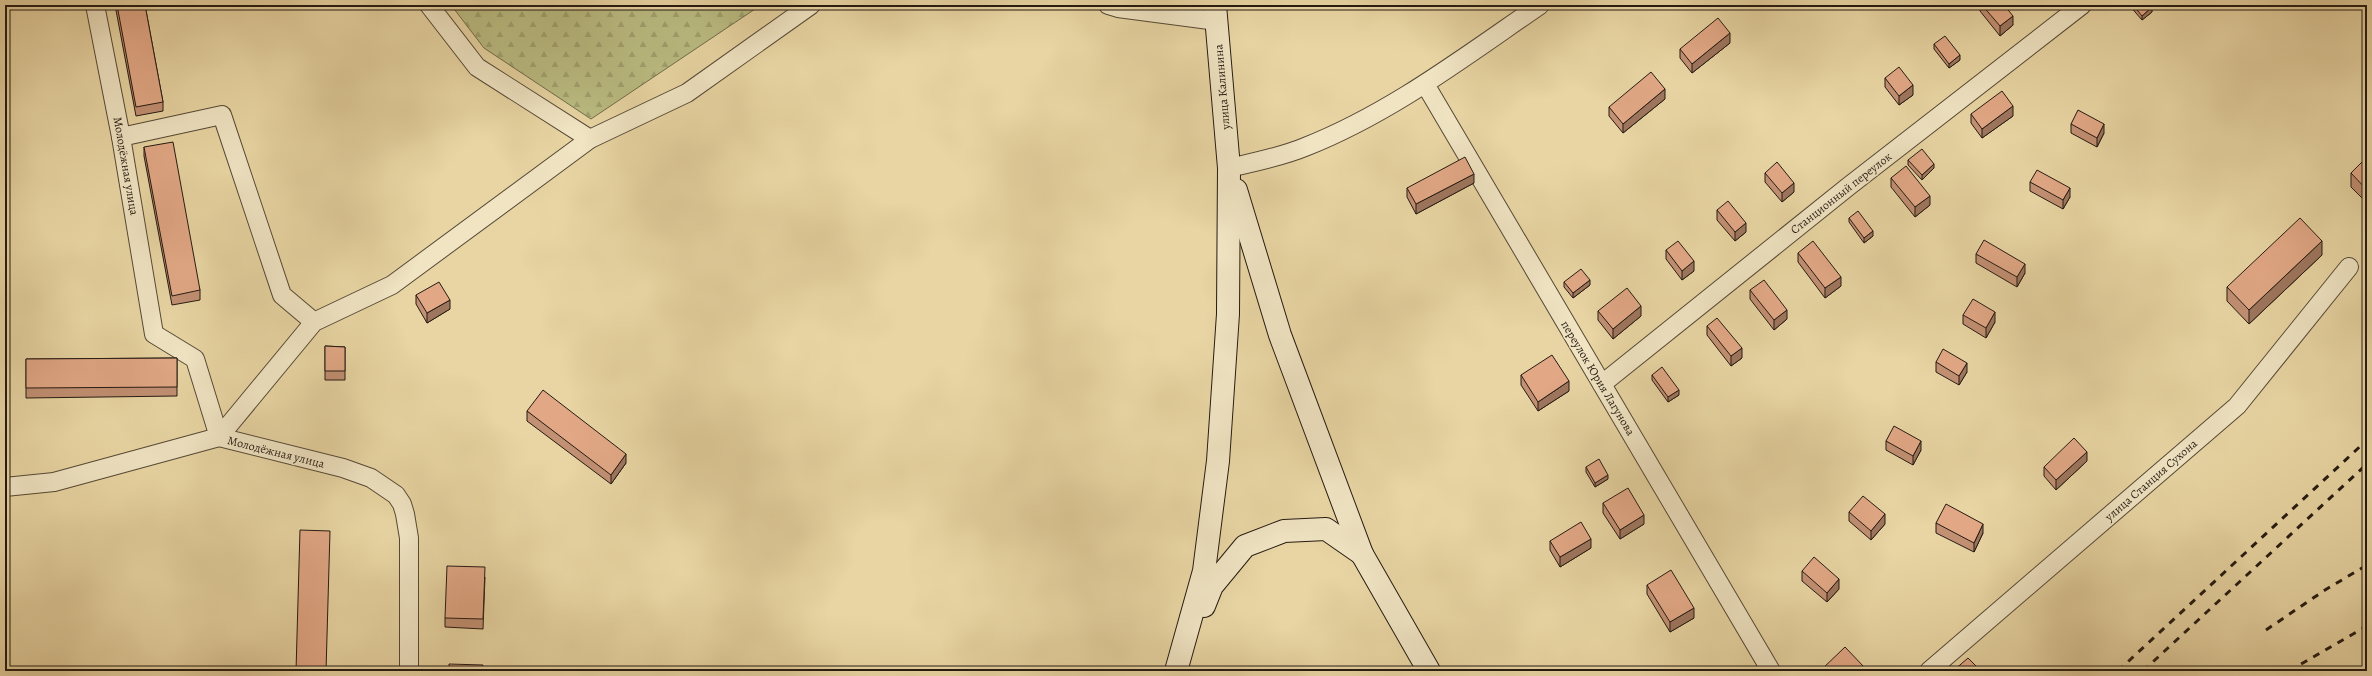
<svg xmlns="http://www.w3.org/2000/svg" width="2372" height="676" font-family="Alegreya,serif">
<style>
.forest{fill:url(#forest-firs);stroke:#706b4a}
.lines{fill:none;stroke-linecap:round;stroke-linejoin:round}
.street-casing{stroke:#564936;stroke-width:20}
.secondary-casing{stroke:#251a12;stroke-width:24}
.street{stroke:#f0e4c3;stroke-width:18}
.secondary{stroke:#f0e4c3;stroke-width:22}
.rail{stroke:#251a12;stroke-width:3;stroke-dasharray:7 7;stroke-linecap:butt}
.wall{fill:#c29073;stroke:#251a12}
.shaded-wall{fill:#9e765e;stroke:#251a12}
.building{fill:#e2a886;stroke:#251a12}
.labels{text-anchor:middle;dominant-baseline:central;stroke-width:3.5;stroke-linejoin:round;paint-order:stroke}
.street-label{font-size:12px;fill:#251a12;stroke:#f0e4c3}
</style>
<defs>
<pattern id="forest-firs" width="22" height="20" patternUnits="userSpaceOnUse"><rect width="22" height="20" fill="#babc82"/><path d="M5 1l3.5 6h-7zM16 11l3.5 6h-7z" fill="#a0a16f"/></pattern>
</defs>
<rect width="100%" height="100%" fill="#e8d5a3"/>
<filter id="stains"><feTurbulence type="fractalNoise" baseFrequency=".005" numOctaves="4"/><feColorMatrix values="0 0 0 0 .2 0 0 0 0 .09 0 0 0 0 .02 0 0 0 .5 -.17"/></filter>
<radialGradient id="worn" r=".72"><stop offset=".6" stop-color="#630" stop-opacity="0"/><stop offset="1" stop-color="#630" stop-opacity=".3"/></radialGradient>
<!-- forest -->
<polygon class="forest" points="451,5 761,5 591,119 484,48"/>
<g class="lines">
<defs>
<g id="street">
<polyline points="95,5 121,137 154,334 195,359 219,437 343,468 371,478 396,495 402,504 405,514 409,538 409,671"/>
<polyline points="429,5 477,67 590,139"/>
<polyline points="1108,5 1118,8 1217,21"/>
<polyline points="1425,84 1771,671"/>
<polyline points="121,137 222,115 282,295 314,322"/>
<path d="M1229 168C1255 162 1281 157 1305 147 1391 113 1464 57 1540 5"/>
<polyline points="1602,384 1849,186 2082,5"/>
<polyline points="5,487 54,482 219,437 314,322 392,285 590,139 687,93 811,5"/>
<polyline points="1929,671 2237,406 2349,267"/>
</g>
<g id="secondary">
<polyline points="1236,190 1280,335 1362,554 1429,671"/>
<polyline points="1204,606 1212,586 1245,546 1284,531 1326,529 1362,554"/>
<polyline points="1176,671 1204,571 1218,461 1228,314 1229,168 1215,5"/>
</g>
</defs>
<!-- street casing -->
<use href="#street" class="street-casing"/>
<!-- secondary casing -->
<use href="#secondary" class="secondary-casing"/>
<!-- street -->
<use href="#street" class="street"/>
<!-- secondary -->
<use href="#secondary" class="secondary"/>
<!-- rail -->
<g class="rail">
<polyline points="2266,630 2325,590 2367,565"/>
<polyline points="2118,671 2367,440"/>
<polyline points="2143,671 2367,464"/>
<polyline points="2289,671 2367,626"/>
</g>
</g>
<!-- wall -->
<g class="wall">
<polygon points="115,5 145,5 163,102 163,111 136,116"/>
<polygon points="1766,5 1775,5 1769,9"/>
<polygon points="1980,5 2004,5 2013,25 2000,36 1980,11"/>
<polygon points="2129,5 2150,5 2152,12 2142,20"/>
<polygon points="1730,43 1692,73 1680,58 1680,49"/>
<polygon points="1934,44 1960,60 1949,68 1934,49"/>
<polygon points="1885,78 1913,95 1899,105 1885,87"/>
<polygon points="1665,99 1623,133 1609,116 1609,107"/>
<polygon points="1971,114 2013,116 1982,138 1971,123"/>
<polygon points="2071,124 2104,133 2097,147 2071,133"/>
<polygon points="144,147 200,290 200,300 172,305 144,156"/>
<polygon points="2367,157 2367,203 2351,187 2351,173"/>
<polygon points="1908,160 1934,168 1922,180 1908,165"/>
<polygon points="1765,173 1794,192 1782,202 1765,182"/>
<polygon points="1891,178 1930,205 1915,217 1891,187"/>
<polygon points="2030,182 2070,197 2063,209 2030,191"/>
<polygon points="1474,183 1416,214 1407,197 1407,188"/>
<polygon points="1717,210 1746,232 1735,241 1717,220"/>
<polygon points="1849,218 1873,236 1864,243 1849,222"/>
<polygon points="1666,250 1694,271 1682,280 1666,259"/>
<polygon points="1798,253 1841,286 1825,298 1798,262"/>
<polygon points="1976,254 2025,273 2017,287 1976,263"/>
<polygon points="2322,255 2249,324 2227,301 2227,287"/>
<polygon points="1564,282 1590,285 1573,298 1564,287"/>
<polygon points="1750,290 1787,319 1774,330 1750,299"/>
<polygon points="416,295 450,309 427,323 416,304"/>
<polygon points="1598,311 1641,316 1613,339 1598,320"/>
<polygon points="1963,315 1995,322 1986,338 1963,324"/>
<polygon points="1707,326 1742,358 1731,366 1707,335"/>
<polygon points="325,346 345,347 345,380 325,380"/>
<polygon points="177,358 177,396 26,398 26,359"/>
<polygon points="1936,362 1967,372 1959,385 1936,372"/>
<polygon points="1521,375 1569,391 1538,411 1521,385"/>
<polygon points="1652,375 1679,395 1668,402 1652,380"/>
<polygon points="527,411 626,463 611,484 527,421"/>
<polygon points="1886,441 1921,450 1913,465 1886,450"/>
<polygon points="2087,461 2056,490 2044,476 2044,467"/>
<polygon points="1586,467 1608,479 1595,487 1586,472"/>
<polygon points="1603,503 1644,524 1620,539 1603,513"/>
<polygon points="1849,512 1885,524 1871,540 1849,521"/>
<polygon points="1936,523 1983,533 1974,552 1936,533"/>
<polygon points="1550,541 1591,548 1560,567 1550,550"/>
<polygon points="1802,571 1839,589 1827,602 1802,581"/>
<polygon points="485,577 483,629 445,627 445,618"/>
<polygon points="1647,585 1694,618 1670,632 1647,594"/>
</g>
<!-- shaded-wall -->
<g class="shaded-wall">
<polygon points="1769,5 1775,5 1769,9"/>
<polygon points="2152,7 2152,12 2142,20 2142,16"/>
<polygon points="2013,16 2013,25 2000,36 2000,26"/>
<polygon points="1730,33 1730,43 1692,73 1692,64"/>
<polygon points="1960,55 1960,60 1949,68 1949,64"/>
<polygon points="1913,85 1913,95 1899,105 1899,96"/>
<polygon points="1665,89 1665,99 1623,133 1623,124"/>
<polygon points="2013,106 2013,116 1982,138 1982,129"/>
<polygon points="2104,124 2104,133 2097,147 2097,138"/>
<polygon points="1934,164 1934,168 1922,180 1922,175"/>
<polygon points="1474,174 1474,183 1416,214 1416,204"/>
<polygon points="1794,183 1794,192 1782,202 1782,193"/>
<polygon points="2070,188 2070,197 2063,209 2063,200"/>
<polygon points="1930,196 1930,205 1915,217 1915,207"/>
<polygon points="1746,223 1746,232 1735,241 1735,232"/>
<polygon points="1873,231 1873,236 1864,243 1864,238"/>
<polygon points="2322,241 2322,255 2249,324 2249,310"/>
<polygon points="1694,261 1694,271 1682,280 1682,271"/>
<polygon points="2025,264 2025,273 2017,287 2017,277"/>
<polygon points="1841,277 1841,286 1825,298 1825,288"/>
<polygon points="1590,280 1590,285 1573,298 1573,293"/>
<polygon points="450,300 450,309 427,323 427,313"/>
<polygon points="1641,306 1641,316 1613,339 1613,329"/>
<polygon points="1787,310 1787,319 1774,330 1774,320"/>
<polygon points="1995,312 1995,322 1986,338 1986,328"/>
<polygon points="1742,348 1742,358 1731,366 1731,356"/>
<polygon points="1967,363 1967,372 1959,385 1959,376"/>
<polygon points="1569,381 1569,391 1538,411 1538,402"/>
<polygon points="1679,390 1679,395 1668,402 1668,397"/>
<polygon points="1921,441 1921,450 1913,465 1913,456"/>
<polygon points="2087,452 2087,461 2056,490 2056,480"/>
<polygon points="626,454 626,463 611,484 611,475"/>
<polygon points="1608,475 1608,479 1595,487 1595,483"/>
<polygon points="1885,514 1885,524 1871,540 1871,531"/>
<polygon points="1644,515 1644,524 1620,539 1620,530"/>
<polygon points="1983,524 1983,533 1974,552 1974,543"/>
<polygon points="1591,539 1591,548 1560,567 1560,557"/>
<polygon points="1839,579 1839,589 1827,602 1827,593"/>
<polygon points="1694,608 1694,618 1670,632 1670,622"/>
<polygon points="1864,667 1864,671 1859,671"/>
</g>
<!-- building -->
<g class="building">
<polygon points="117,5 145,5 163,102 136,107"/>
<polygon points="1982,5 2004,5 2013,16 2000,26"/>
<polygon points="2133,5 2150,5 2152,7 2142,16"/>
<polygon points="1718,18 1730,33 1692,64 1680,49"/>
<polygon points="1945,36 1960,55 1949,64 1934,44"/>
<polygon points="1899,67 1913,85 1899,96 1885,78"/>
<polygon points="1651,72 1665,89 1623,124 1609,107"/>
<polygon points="2002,91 2013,106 1982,129 1971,114"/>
<polygon points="2078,110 2104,124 2097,138 2071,124"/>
<polygon points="173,142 200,290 172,296 144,147"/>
<polygon points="1922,149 1934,164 1922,175 1908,160"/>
<polygon points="1465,157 1474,174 1416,204 1407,188"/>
<polygon points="2367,157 2367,190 2351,173"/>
<polygon points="1777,162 1794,183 1782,193 1765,173"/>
<polygon points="1906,166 1930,196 1915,207 1891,178"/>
<polygon points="2037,170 2070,188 2063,200 2030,182"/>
<polygon points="1728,201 1746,223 1735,232 1717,210"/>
<polygon points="1858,211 1873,231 1864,238 1849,218"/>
<polygon points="2300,218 2322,241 2249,310 2227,287"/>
<polygon points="1984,240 2025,264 2017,277 1976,254"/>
<polygon points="1678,241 1694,261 1682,271 1666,250"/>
<polygon points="1813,241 1841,277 1825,288 1798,253"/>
<polygon points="1581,269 1590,280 1573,293 1564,282"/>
<polygon points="1764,280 1787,310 1774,320 1750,290"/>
<polygon points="439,282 450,300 427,313 416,295"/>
<polygon points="1627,288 1641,306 1613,329 1598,311"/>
<polygon points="1973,299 1995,312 1986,328 1963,315"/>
<polygon points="1717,318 1742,348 1731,356 1707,326"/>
<polygon points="325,346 345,347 345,371 325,371"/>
<polygon points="1943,349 1967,363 1959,376 1936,362"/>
<polygon points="1552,355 1569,381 1538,402 1521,375"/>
<polygon points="177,358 177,387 26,388 26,359"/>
<polygon points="1662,367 1679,390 1668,397 1652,375"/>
<polygon points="543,390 626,454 611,475 527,411"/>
<polygon points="1894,426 1921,441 1913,456 1886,441"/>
<polygon points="2074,438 2087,452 2056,480 2044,467"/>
<polygon points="1599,459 1608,475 1595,483 1586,467"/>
<polygon points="1628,488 1644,515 1620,530 1603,503"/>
<polygon points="1863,496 1885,514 1871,531 1849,512"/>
<polygon points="1946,504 1983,524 1974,543 1936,523"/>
<polygon points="1581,522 1591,539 1560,557 1550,541"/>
<polygon points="300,530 330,531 326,671 296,671"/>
<polygon points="1814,557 1839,579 1827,593 1802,571"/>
<polygon points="447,566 485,567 483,619 445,618"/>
<polygon points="1671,570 1694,608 1670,622 1647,585"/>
<polygon points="1845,647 1864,667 1859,671 1820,671"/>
<polygon points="1968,658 1981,671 1953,671"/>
<polygon points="449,664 483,665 483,671 449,671"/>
</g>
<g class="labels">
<!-- street labels -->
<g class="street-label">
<text transform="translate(1222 87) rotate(-95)">улица Калинина</text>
<text transform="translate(126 166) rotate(80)">Молодёжная улица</text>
<text transform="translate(1841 193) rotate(-38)">Станционный переулок</text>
<text transform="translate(1598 378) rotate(59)">переулок Юрия Лагунова</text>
<text transform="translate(276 452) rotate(14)">Молодёжная улица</text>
<text transform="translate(2151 480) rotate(-41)">улица Станция Сухона</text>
</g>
</g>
<!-- margin -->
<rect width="2372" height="676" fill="none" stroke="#e8d5a3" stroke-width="20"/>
<rect x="6" y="6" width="2360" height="664" fill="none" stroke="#251a12" stroke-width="2"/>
<rect x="10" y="10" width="2352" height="656" fill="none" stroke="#251a12"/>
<rect width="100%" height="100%" filter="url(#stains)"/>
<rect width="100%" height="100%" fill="url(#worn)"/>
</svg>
